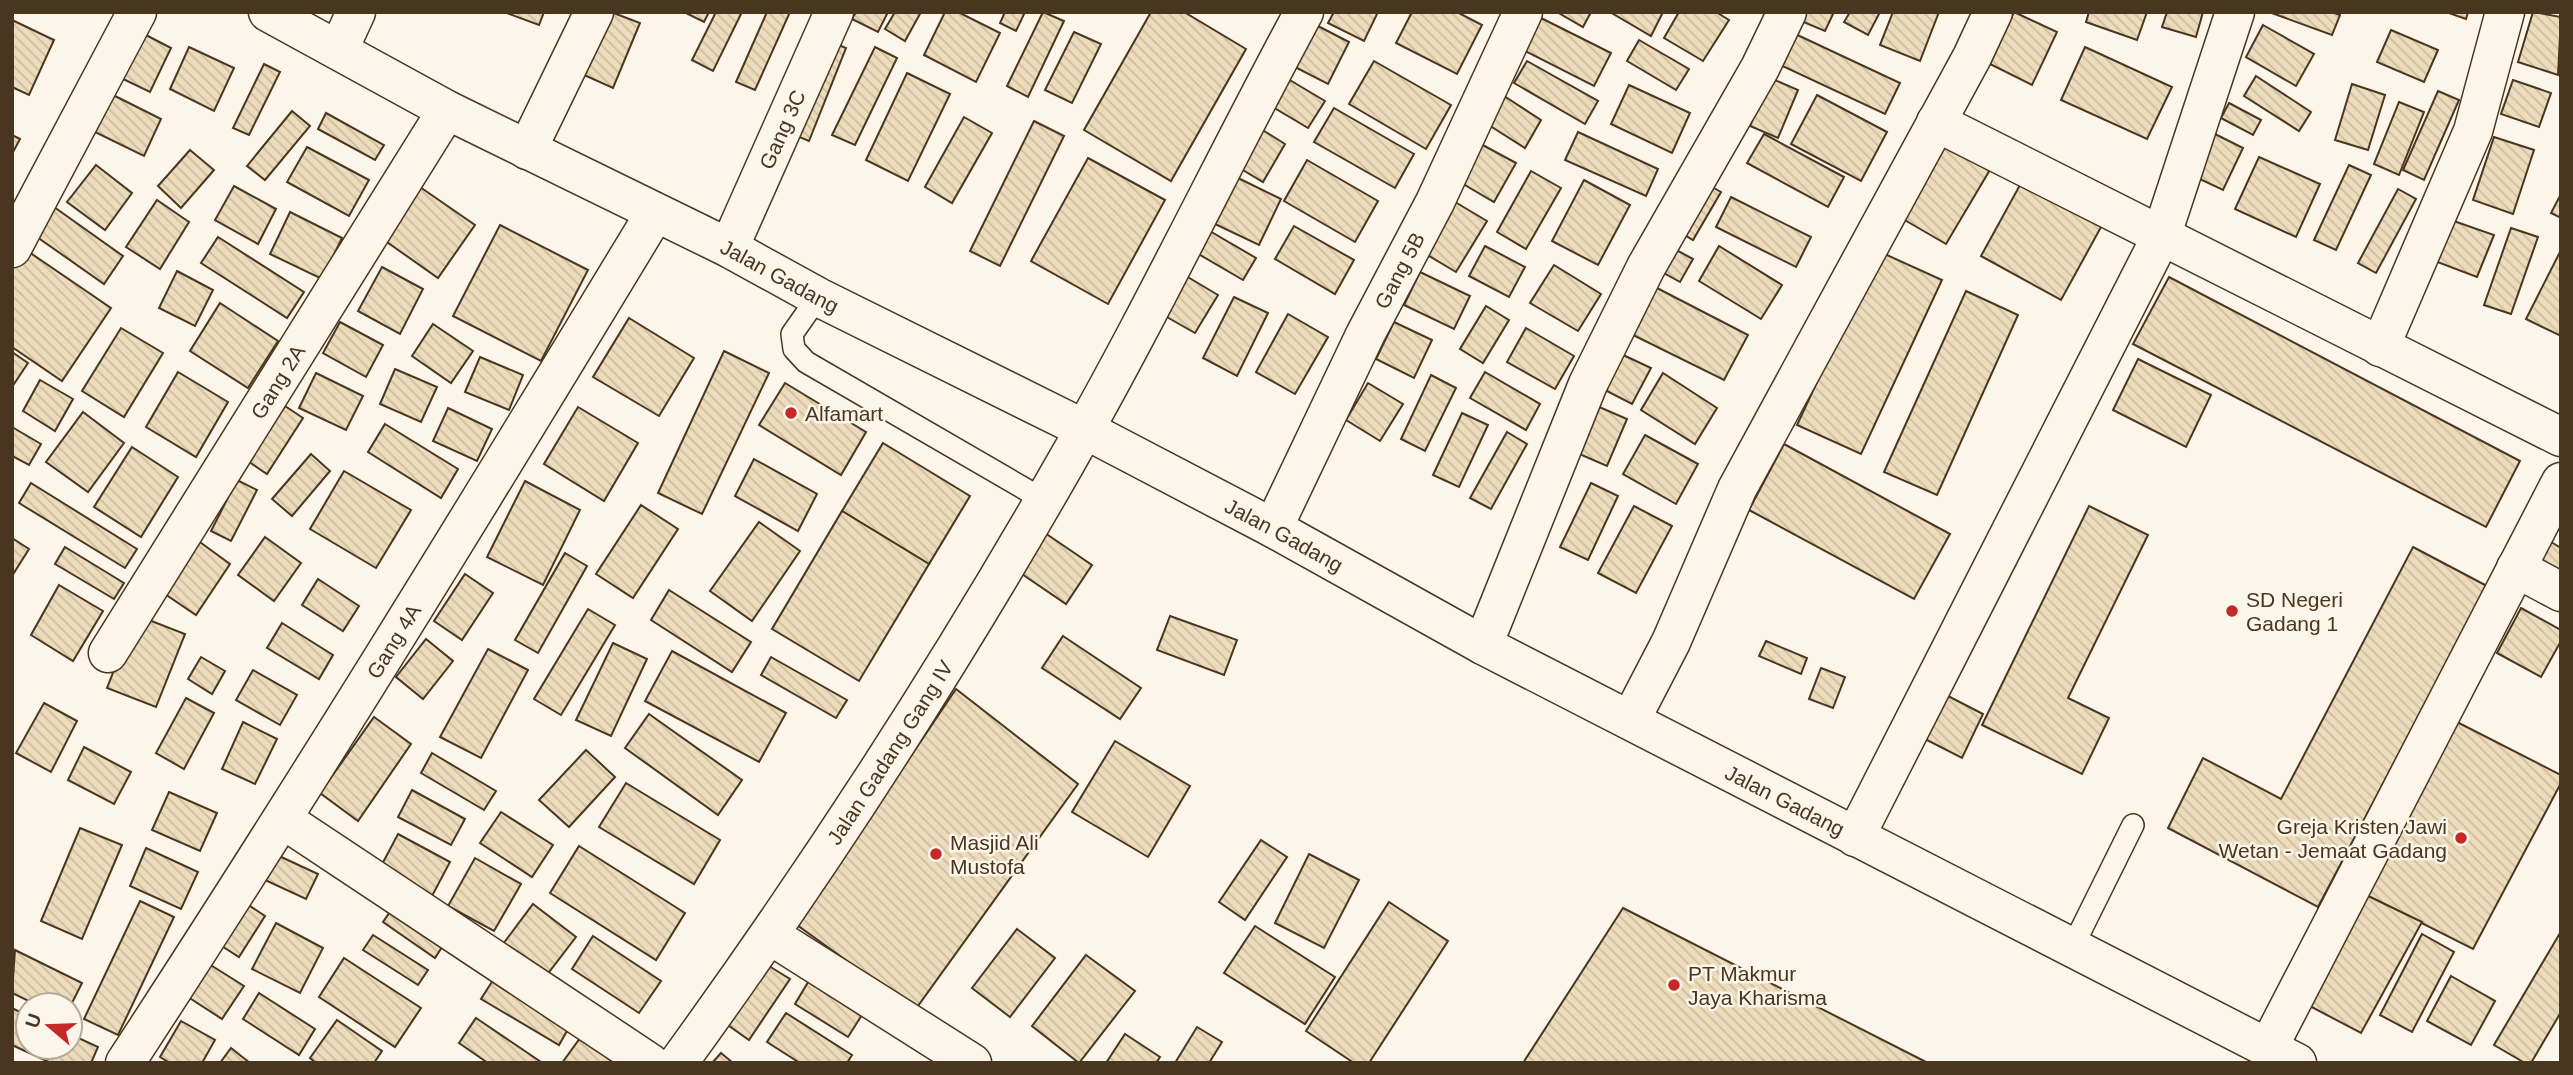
<svg xmlns="http://www.w3.org/2000/svg" width="2573" height="1075" font-family="Helvetica,sans-serif">
<style>
.building{fill:url(#building-back-hatch);stroke:#4a3520;stroke-width:2}
.lines{fill:none;stroke-linecap:round;stroke-linejoin:round}
.service-casing{stroke:#4a3520;stroke-width:24}
.minor-casing{stroke:#4a3520;stroke-width:41}
.trunk-casing{stroke:#4a3520;stroke-width:41}
.service{stroke:#fbf6e9;stroke-width:21}
.minor{stroke:#fbf6e9;stroke-width:38}
.trunk{stroke:#fbf6e9;stroke-width:38}
.poi-dot{fill:#c62828;stroke:#fbf6e9;stroke-width:2.5}
.labels{text-anchor:middle;dominant-baseline:central;stroke-width:5;stroke-linejoin:round;paint-order:stroke}
.street-label{font-size:21px;fill:#4a3520;stroke:#fbf6e9}
.poi-label{font-size:21px;fill:#4a3520;stroke:#fbf6e9;text-anchor:start}
</style>
<defs>
<pattern id="building-back-hatch" width="6" height="6" patternUnits="userSpaceOnUse" patternTransform="scale(1.75)"><rect width="6" height="6" fill="#ecdcbc"/><path d="M-1 5l2 2M0 0l6 6M5-1l2 2" fill="none" stroke="#ccbda1"/></pattern>
</defs>
<rect width="100%" height="100%" fill="#fbf6e9"/>
<!-- building -->
<g class="building">
<polygon points="504,12 544,12 539,25"/>
<polygon points="611,12 640,23 613,88 584,75"/>
<polygon points="684,12 709,12 704,22"/>
<polygon points="716,12 742,12 713,71 692,60"/>
<polygon points="767,12 790,12 755,90 736,82"/>
<polygon points="856,12 888,12 878,32 852,19"/>
<polygon points="895,12 921,12 905,41 885,29"/>
<polygon points="945,12 958,12 1000,33 976,82 924,55"/>
<polygon points="1005,12 1025,12 1016,31 1000,23"/>
<polygon points="1043,12 1064,21 1028,97 1007,86"/>
<polygon points="1151,12 1184,12 1246,49 1171,181 1084,130"/>
<polygon points="1334,12 1378,12 1364,41 1328,23"/>
<polygon points="1412,12 1457,12 1482,25 1457,74 1396,43"/>
<polygon points="1557,12 1591,12 1583,27"/>
<polygon points="1610,12 1663,12 1651,36"/>
<polygon points="1679,12 1716,12 1729,20 1703,61 1664,38"/>
<polygon points="1804,12 1834,12 1825,31 1801,21"/>
<polygon points="1850,12 1880,12 1868,35 1844,22"/>
<polygon points="1893,12 1939,12 1920,61 1880,45"/>
<polygon points="2014,12 2057,32 2032,85 1990,64"/>
<polygon points="2089,12 2147,12 2137,40 2086,22"/>
<polygon points="2167,12 2203,12 2196,37 2162,27"/>
<polygon points="2269,12 2332,12 2340,15 2332,35"/>
<polygon points="2446,12 2468,12 2466,19"/>
<polygon points="2533,12 2561,17 2558,75 2518,62"/>
<polygon points="1541,18 1611,53 1594,86 1525,51"/>
<polygon points="12,20 54,40 29,95 12,87"/>
<polygon points="1314,24 1349,42 1328,84 1293,66"/>
<polygon points="2263,25 2314,54 2296,86 2246,57"/>
<polygon points="2391,30 2438,50 2424,82 2377,62"/>
<polygon points="1074,32 1101,44 1072,103 1045,90"/>
<polygon points="1791,32 1900,83 1885,114 1776,63"/>
<polygon points="144,34 171,48 150,92 121,78"/>
<polygon points="825,39 846,48 809,141 787,132"/>
<polygon points="1639,40 1689,69 1676,90 1627,61"/>
<polygon points="189,47 234,68 214,111 170,89"/>
<polygon points="875,47 897,58 855,145 832,135"/>
<polygon points="2085,47 2172,87 2147,139 2061,100"/>
<polygon points="1374,61 1451,105 1426,149 1349,104"/>
<polygon points="1527,61 1598,101 1585,124 1514,83"/>
<polygon points="264,64 280,72 249,135 233,128"/>
<polygon points="907,73 950,94 908,181 866,160"/>
<polygon points="1283,76 1325,101 1308,128 1266,103"/>
<polygon points="2256,76 2311,112 2299,131 2244,96"/>
<polygon points="1770,78 1798,90 1778,138 1750,126"/>
<polygon points="2513,80 2551,93 2539,127 2501,114"/>
<polygon points="2352,84 2385,95 2368,150 2335,140"/>
<polygon points="1629,85 1690,113 1672,153 1611,124"/>
<polygon points="2438,91 2459,100 2424,180 2403,170"/>
<polygon points="1501,94 1541,120 1525,148 1484,122"/>
<polygon points="113,95 161,119 144,156 95,132"/>
<polygon points="1817,95 1887,132 1861,181 1791,144"/>
<polygon points="2399,102 2424,112 2399,175 2374,164"/>
<polygon points="2229,103 2261,120 2253,135 2221,118"/>
<polygon points="1334,108 1414,154 1395,188 1314,142"/>
<polygon points="292,111 310,126 265,180 247,166"/>
<polygon points="326,113 384,145 375,160 318,129"/>
<polygon points="964,117 992,133 952,203 925,187"/>
<polygon points="1034,121 1064,136 1000,266 970,251"/>
<polygon points="1256,126 1285,144 1263,182 1233,164"/>
<polygon points="2207,130 2243,148 2223,190 2187,173"/>
<polygon points="1578,132 1658,169 1646,196 1565,160"/>
<polygon points="1764,134 1844,177 1828,207 1747,163"/>
<polygon points="1945,134 1994,163 1946,244 1896,215"/>
<polygon points="12,135 20,139 12,154"/>
<polygon points="2494,137 2534,150 2513,214 2473,200"/>
<polygon points="1479,143 1516,163 1494,202 1458,181"/>
<polygon points="307,147 369,180 349,216 287,182"/>
<polygon points="190,150 214,170 181,208 158,186"/>
<polygon points="2259,157 2320,184 2296,237 2235,209"/>
<polygon points="1088,158 1165,200 1108,304 1031,261"/>
<polygon points="1307,160 1378,201 1355,242 1284,201"/>
<polygon points="96,165 132,193 105,230 67,202"/>
<polygon points="2349,165 2371,175 2336,250 2314,240"/>
<polygon points="1531,171 1561,188 1526,249 1497,232"/>
<polygon points="2026,174 2106,218 2061,300 1981,256"/>
<polygon points="1238,178 1281,199 1259,245 1215,224"/>
<polygon points="1584,180 1630,205 1598,265 1552,241"/>
<polygon points="1705,183 1721,192 1693,240 1678,231"/>
<polygon points="234,186 276,209 258,244 215,220"/>
<polygon points="420,187 475,225 438,278 384,240"/>
<polygon points="2398,189 2416,199 2376,273 2358,263"/>
<polygon points="2561,194 2561,218 2551,213"/>
<polygon points="1731,197 1811,237 1796,267 1716,227"/>
<polygon points="1450,199 1487,221 1456,272 1419,250"/>
<polygon points="157,200 189,222 160,269 126,247"/>
<polygon points="47,202 123,256 104,284 27,230"/>
<polygon points="290,212 342,238 322,279 270,254"/>
<polygon points="2448,219 2494,235 2477,277 2432,260"/>
<polygon points="500,225 588,270 541,361 453,316"/>
<polygon points="1294,226 1354,260 1335,294 1275,259"/>
<polygon points="2511,228 2538,237 2511,314 2484,305"/>
<polygon points="1208,230 1256,258 1243,280 1195,252"/>
<polygon points="218,237 304,292 287,318 201,263"/>
<polygon points="1667,245 1693,259 1680,282 1655,268"/>
<polygon points="1485,246 1525,267 1509,297 1469,276"/>
<polygon points="1719,246 1782,285 1761,319 1699,281"/>
<polygon points="26,250 111,308 62,381 12,347 12,270"/>
<polygon points="2561,250 2561,336 2526,319"/>
<polygon points="1878,251 1942,280 1861,454 1797,425"/>
<polygon points="1554,265 1601,294 1578,331 1530,303"/>
<polygon points="382,267 423,289 400,334 358,311"/>
<polygon points="177,271 213,290 195,326 159,308"/>
<polygon points="1420,272 1470,296 1454,329 1404,305"/>
<polygon points="1181,273 1218,295 1195,333 1158,312"/>
<polygon points="2169,277 2520,461 2486,527 2133,344"/>
<polygon points="1655,287 1748,335 1724,380 1631,334"/>
<polygon points="1966,291 2018,315 1937,495 1884,472"/>
<polygon points="1234,297 1268,313 1237,376 1203,358"/>
<polygon points="220,303 278,341 248,388 190,351"/>
<polygon points="1486,306 1509,320 1483,363 1460,349"/>
<polygon points="1288,314 1328,337 1295,394 1256,372"/>
<polygon points="629,318 694,358 659,416 593,377"/>
<polygon points="340,322 383,345 366,377 323,353"/>
<polygon points="1394,322 1432,340 1414,378 1376,359"/>
<polygon points="433,324 473,351 451,383 412,356"/>
<polygon points="121,328 163,353 124,417 82,391"/>
<polygon points="1526,328 1574,356 1555,389 1507,362"/>
<polygon points="724,351 769,373 702,514 658,493"/>
<polygon points="12,352 28,363 12,387"/>
<polygon points="1621,354 1651,368 1632,404 1603,389"/>
<polygon points="480,357 523,375 509,410 465,392"/>
<polygon points="2138,359 2211,395 2186,447 2113,410"/>
<polygon points="395,369 437,387 421,422 380,404"/>
<polygon points="178,372 228,402 196,457 146,427"/>
<polygon points="1485,372 1540,404 1526,430 1470,398"/>
<polygon points="316,373 363,396 346,430 299,408"/>
<polygon points="1663,373 1717,408 1695,444 1641,410"/>
<polygon points="1431,375 1456,388 1425,451 1401,439"/>
<polygon points="40,380 73,399 55,431 23,411"/>
<polygon points="785,383 866,432 841,475 759,425"/>
<polygon points="1368,383 1403,404 1380,441 1346,420"/>
<polygon points="1590,403 1627,419 1607,466 1570,450"/>
<polygon points="285,406 303,418 267,474 249,462"/>
<polygon points="578,407 638,443 604,501 544,464"/>
<polygon points="448,408 492,429 477,461 433,441"/>
<polygon points="83,412 124,443 88,492 46,462"/>
<polygon points="1462,413 1488,425 1459,487 1433,475"/>
<polygon points="385,424 458,469 441,498 368,452"/>
<polygon points="12,427 41,444 29,465 12,456"/>
<polygon points="1507,432 1527,444 1491,509 1470,498"/>
<polygon points="1645,435 1698,464 1676,504 1623,474"/>
<polygon points="883,443 970,496 929,564 842,511"/>
<polygon points="1784,444 1950,534 1914,599 1749,510"/>
<polygon points="132,447 178,477 141,537 94,507"/>
<polygon points="311,454 330,471 292,516 272,499"/>
<polygon points="754,459 817,494 798,531 735,496"/>
<polygon points="344,471 411,510 376,568 310,529"/>
<polygon points="237,480 257,490 231,541 211,531"/>
<polygon points="525,481 580,510 543,585 487,557"/>
<polygon points="31,483 137,549 125,568 19,503"/>
<polygon points="1591,483 1618,496 1588,560 1560,547"/>
<polygon points="641,505 678,529 633,598 596,574"/>
<polygon points="1634,506 1672,526 1636,593 1598,573"/>
<polygon points="2089,506 2148,535 2068,698 2109,718 2082,774 1982,725"/>
<polygon points="842,511 929,564 859,681 772,629"/>
<polygon points="759,522 800,551 752,621 710,591"/>
<polygon points="1045,533 1092,565 1066,604 1019,572"/>
<polygon points="265,537 301,563 274,601 238,575"/>
<polygon points="12,538 29,549 12,576"/>
<polygon points="2546,539 2561,548 2561,578 2533,562"/>
<polygon points="197,540 230,564 196,615 162,592"/>
<polygon points="65,547 124,583 114,599 55,564"/>
<polygon points="2413,547 2487,586 2318,907 2168,828 2203,758 2281,799"/>
<polygon points="565,553 587,566 538,653 515,640"/>
<polygon points="465,574 493,593 462,640 434,621"/>
<polygon points="318,579 359,606 343,631 302,605"/>
<polygon points="59,585 103,611 73,661 31,635"/>
<polygon points="669,590 751,642 732,672 651,620"/>
<polygon points="2521,608 2561,630 2561,641 2541,677 2497,653"/>
<polygon points="588,609 615,625 561,715 534,699"/>
<polygon points="136,615 185,634 156,707 107,688"/>
<polygon points="1170,616 1237,640 1224,675 1157,650"/>
<polygon points="282,623 333,655 319,679 267,648"/>
<polygon points="1063,636 1141,688 1120,719 1042,668"/>
<polygon points="426,639 453,661 423,699 396,677"/>
<polygon points="1766,641 1807,658 1801,674 1759,656"/>
<polygon points="613,643 647,659 611,736 576,720"/>
<polygon points="488,649 528,670 481,758 440,737"/>
<polygon points="672,651 786,713 759,762 645,701"/>
<polygon points="201,657 225,671 212,694 188,679"/>
<polygon points="771,657 847,700 836,718 761,675"/>
<polygon points="1821,668 1845,677 1833,708 1809,699"/>
<polygon points="253,670 297,695 280,725 236,700"/>
<polygon points="956,689 1078,784 915,1010 797,925"/>
<polygon points="1948,696 1983,714 1962,758 1925,739"/>
<polygon points="186,698 214,713 184,769 156,753"/>
<polygon points="44,703 77,721 51,772 16,753"/>
<polygon points="649,714 742,780 718,815 625,748"/>
<polygon points="374,717 411,744 358,821 320,793"/>
<polygon points="2453,720 2561,775 2561,783 2473,949 2362,893"/>
<polygon points="243,722 277,739 255,784 222,769"/>
<polygon points="1115,741 1190,786 1148,857 1072,812"/>
<polygon points="84,747 131,772 114,804 68,780"/>
<polygon points="586,750 615,777 569,827 539,800"/>
<polygon points="432,753 496,791 484,810 421,773"/>
<polygon points="626,783 720,840 694,884 599,827"/>
<polygon points="412,790 465,819 451,845 398,817"/>
<polygon points="169,792 217,813 200,851 152,830"/>
<polygon points="501,812 553,845 532,877 480,843"/>
<polygon points="80,828 122,845 82,939 41,921"/>
<polygon points="398,834 450,862 432,896 380,868"/>
<polygon points="1261,840 1287,857 1245,920 1219,902"/>
<polygon points="579,846 685,913 656,960 550,893"/>
<polygon points="146,848 198,872 181,909 130,886"/>
<polygon points="1309,854 1359,880 1324,948 1275,923"/>
<polygon points="277,855 318,874 306,899 265,880"/>
<polygon points="475,858 521,884 494,931 448,906"/>
<polygon points="2362,893 2422,922 2361,1033 2306,1004"/>
<polygon points="241,900 265,916 239,957 214,941"/>
<polygon points="140,901 174,917 118,1035 84,1019"/>
<polygon points="1389,902 1448,941 1369,1063 1354,1063 1306,1031"/>
<polygon points="533,904 576,937 546,976 503,944"/>
<polygon points="1623,908 1928,1063 1523,1063"/>
<polygon points="390,912 442,947 435,958 383,922"/>
<polygon points="276,923 323,948 300,993 252,969"/>
<polygon points="1255,926 1335,977 1305,1024 1224,973"/>
<polygon points="1017,929 1055,958 1010,1017 972,988"/>
<polygon points="2560,933 2561,1012 2531,1063 2525,1063 2494,1045"/>
<polygon points="2422,934 2454,952 2412,1032 2380,1015"/>
<polygon points="373,935 428,970 418,985 363,950"/>
<polygon points="593,936 661,981 639,1013 572,969"/>
<polygon points="15,950 82,983 70,1007 37,1005 12,993"/>
<polygon points="1086,955 1135,991 1079,1063 1032,1026"/>
<polygon points="344,958 421,1008 395,1047 319,997"/>
<polygon points="764,963 790,979 749,1040 725,1023"/>
<polygon points="209,964 244,986 222,1019 188,997"/>
<polygon points="813,974 867,1007 848,1037 795,1004"/>
<polygon points="2451,976 2495,1001 2471,1045 2427,1021"/>
<polygon points="495,977 572,1022 559,1045 481,999"/>
<polygon points="259,993 315,1029 299,1055 243,1019"/>
<polygon points="12,1008 28,1016 28,1047 70,1047 70,1034 98,1047 91,1063 51,1063 12,1045"/>
<polygon points="786,1013 852,1055 847,1063 800,1063 767,1042"/>
<polygon points="476,1018 541,1062 541,1063 488,1063 459,1043"/>
<polygon points="337,1020 382,1051 374,1063 316,1063 310,1058"/>
<polygon points="181,1021 215,1040 202,1063 170,1063 160,1057"/>
<polygon points="1197,1027 1222,1042 1209,1063 1175,1063"/>
<polygon points="583,1034 619,1063 562,1063"/>
<polygon points="1125,1034 1160,1057 1156,1063 1106,1063"/>
<polygon points="231,1048 250,1063 220,1063"/>
<polygon points="721,1053 733,1063 712,1063"/>
</g>
<g class="lines">
<defs>
<g id="service">
<polyline points="818,297 792,334 794,349 806,362 1044,500"/>
<polyline points="2072,948 2133,825"/>
</g>
<g id="minor">
<polyline points="339,49 356,12"/>
<polyline points="1936,122 2561,437"/>
<polyline points="527,150 594,12"/>
<polyline points="12,248 137,12"/>
<path id="s1" d="M729 248 834 12"/>
<polyline points="2380,347 2473,131 2505,12"/>
<path id="s2" d="M1273 528 1365 335 1435 202 1523 12"/>
<polyline points="2516,568 2561,592"/>
<polyline points="1483,645 1588,384 1646,267 1760,68 1787,12"/>
<path id="s3" d="M108 653 447 110"/>
<polyline points="1631,719 1671,642 1737,489 1972,57 1993,12"/>
<polyline points="284,820 650,1063"/>
<polyline points="1855,837 2161,237 2235,12"/>
<polyline points="770,935 972,1063"/>
<polyline points="2268,1048 2561,482"/>
<path id="s4" d="M125 1063C308 783 482 499 655 213"/>
<path id="s5" d="M678 1063C818 870 947 671 1065 464 1150 316 1223 162 1304 12"/>
</g>
<g id="trunk">
<path id="s6" d="M268 12 447 110 729 248 818 297 1084 429 1273 528 1483 645 2297 1063"/>
</g>
</defs>
<!-- service casing -->
<use href="#service" class="service-casing"/>
<!-- minor casing -->
<use href="#minor" class="minor-casing"/>
<!-- trunk casing -->
<use href="#trunk" class="trunk-casing"/>
<!-- service -->
<use href="#service" class="service"/>
<!-- minor -->
<use href="#minor" class="minor"/>
<!-- trunk -->
<use href="#trunk" class="trunk"/>
</g>
<!-- markers -->
<g class="poi-dot">
<circle cx="791" cy="413" r="7"/>
<circle cx="2232" cy="611" r="7"/>
<circle cx="2461" cy="838" r="7"/>
<circle cx="936" cy="854" r="7"/>
<circle cx="1674" cy="985" r="7"/>
</g>
<g class="labels">
<!-- street labels -->
<g class="street-label">
<text stroke="none"><textPath href="#s1" startOffset="130">Gang 3C</textPath></text>
<text stroke="none"><textPath href="#s2" startOffset="287">Gang 5B</textPath></text>
<text stroke="none"><textPath href="#s6" startOffset="576">Jalan Gadang</textPath></text>
<text stroke="none"><textPath href="#s3" startOffset="320">Gang 2A</textPath></text>
<text stroke="none"><textPath href="#s6" startOffset="1143">Jalan Gadang</textPath></text>
<text stroke="none"><textPath href="#s4" startOffset="500">Gang 4A</textPath></text>
<text stroke="none"><textPath href="#s5" startOffset="376">Jalan Gadang Gang IV</textPath></text>
<text stroke="none"><textPath href="#s6" startOffset="1710">Jalan Gadang</textPath></text>
</g>
<!-- poi labels -->
<g class="poi-label">
<text x="805" y="413">Alfamart</text>
<text x="2246" y="599">SD Negeri<tspan x="2246" dy="24">Gadang 1</tspan></text>
<text x="2447" y="826" text-anchor="end">Greja Kristen Jawi<tspan x="2447" dy="24">Wetan - Jemaat Gadang</tspan></text>
<text x="950" y="842">Masjid Ali<tspan x="950" dy="24">Mustofa</tspan></text>
<text x="1688" y="973">PT Makmur<tspan x="1688" dy="24">Jaya Kharisma</tspan></text>
</g>
</g>
<!-- border -->
<rect width="2573" height="1075" fill="none" stroke="#4a3520" stroke-width="28"/>
<!-- north arrow -->
<g transform="translate(49 1026) rotate(289)"><circle r="33" fill="#fbf6e9" stroke="#b4a999" stroke-width="2"/>
<path d="M0-5L12 26L0 18L-12 26Z" fill="#c62828"/>
<text y="-10" font-size="19" font-weight="bold" text-anchor="middle" fill="#4a3520">U</text>
</g>
</svg>
